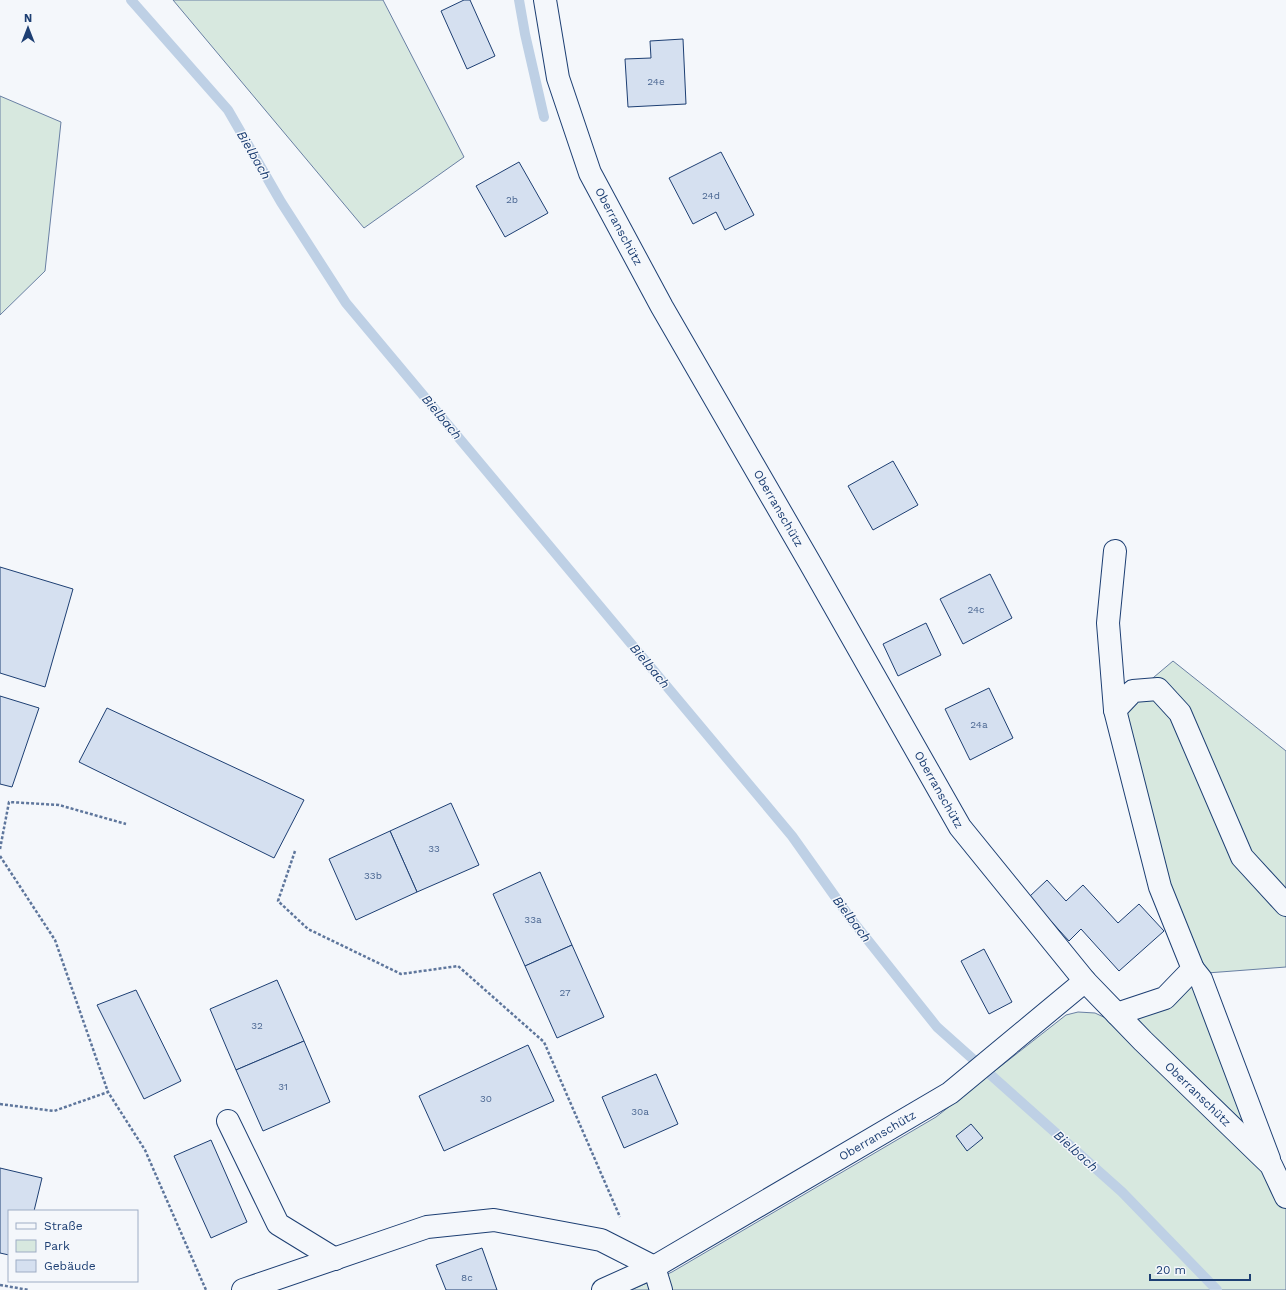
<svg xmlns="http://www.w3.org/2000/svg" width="1286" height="1290" font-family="'Work Sans',sans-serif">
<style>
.green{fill:#d7e8df;stroke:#687fa3}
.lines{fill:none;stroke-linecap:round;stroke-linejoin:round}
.stream{stroke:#bed0e5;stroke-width:10}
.building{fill:#d5e0f0;stroke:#1d3f73}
.minor-casing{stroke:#1d3f73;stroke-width:24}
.path{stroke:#5e769c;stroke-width:2.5;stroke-dasharray:3 2;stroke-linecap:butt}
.minor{stroke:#f4f7fb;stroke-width:22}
.labels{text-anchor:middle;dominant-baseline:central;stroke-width:3;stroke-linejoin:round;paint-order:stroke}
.number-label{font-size:10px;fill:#4b6792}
.street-label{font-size:12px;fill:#1d3f73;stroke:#f4f7fb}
.water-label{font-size:13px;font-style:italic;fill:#1d3f73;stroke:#f4f7fb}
</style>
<rect width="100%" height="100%" fill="#f4f7fb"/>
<!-- green -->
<g class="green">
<polygon points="173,0 383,0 464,157 364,228"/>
<polygon points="0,96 61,122 45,271 0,315"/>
<polygon points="1173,661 1286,751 1286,967 1207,973 1168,889 1115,710"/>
<polygon points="1195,980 1286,1197 1286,1290 631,1290 672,1272 936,1117 1066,1015 1078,1012 1095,1013 1110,1020 1134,1013"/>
</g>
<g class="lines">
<!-- stream -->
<g class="stream">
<polyline points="131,0 228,110 281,202 346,303 792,836 851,919 937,1027 1122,1192 1217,1290"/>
<polyline points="519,0 525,34 544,117"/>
</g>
</g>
<!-- building -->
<g class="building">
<polygon points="464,0 470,0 495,56 467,69 441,11"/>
<polygon points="683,39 686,104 628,107 625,59 651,58 650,41"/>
<polygon points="721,152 754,215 725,230 716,212 693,224 669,178"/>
<polygon points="519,162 548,213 505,237 476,186"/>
<polygon points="893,461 918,505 873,530 848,486"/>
<polygon points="0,567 73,589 45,687 0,673"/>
<polygon points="990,574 1012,618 963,644 940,599"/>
<polygon points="926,623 941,655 898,676 883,644"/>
<polygon points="989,688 1013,738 970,760 945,709"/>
<polygon points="0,696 39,708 12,787 0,784"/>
<polygon points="107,708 304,800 274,858 79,762"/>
<polygon points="451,803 479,865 417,892 390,831"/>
<polygon points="390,831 417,892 356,920 329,859"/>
<polygon points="540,872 572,945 525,966 493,894"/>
<polygon points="1047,880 1066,901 1083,885 1118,923 1139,904 1164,931 1119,971 1081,929 1069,941 1029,897"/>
<polygon points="572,945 604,1017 557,1038 525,966"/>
<polygon points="984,949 1012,1002 989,1014 961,961"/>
<polygon points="277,980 304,1041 236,1070 210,1009"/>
<polygon points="136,990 181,1081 144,1099 97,1005"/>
<polygon points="304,1041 330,1102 263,1131 236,1070"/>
<polygon points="528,1045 554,1101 444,1151 419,1096"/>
<polygon points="656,1074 678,1124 624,1148 602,1097"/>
<polygon points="971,1124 983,1138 967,1151 956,1136"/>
<polygon points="211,1140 247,1222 211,1238 174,1156"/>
<polygon points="0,1168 42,1178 34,1211 9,1211 9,1255 0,1253"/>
<polygon points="482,1248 497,1290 446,1290 436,1265"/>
</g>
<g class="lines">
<defs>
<g id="minor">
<path id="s1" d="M545 0 558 78 590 173 662 307 810 563 960 827 1085 981 1143 1041 1271 1165 1286 1197"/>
<polyline points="1115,551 1108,623 1115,710 1160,887 1193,969 1165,998 1117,1014"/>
<polyline points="1115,710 1133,691 1158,689 1180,713 1242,857 1286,905"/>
<polyline points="1193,969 1201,979 1269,1159"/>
<polyline points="228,1121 278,1224 335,1259"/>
<polyline points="654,1267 661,1290"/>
<polyline points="243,1290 427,1227 494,1220 601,1240 654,1267"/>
<path id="s2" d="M603 1290 654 1267 950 1093 1085 981"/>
</g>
</defs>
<!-- minor casing -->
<use href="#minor" class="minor-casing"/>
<!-- path -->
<g class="path">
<polyline points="0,849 9,802 59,805 126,824"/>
<polyline points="295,851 278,901 308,929 401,974 458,966 544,1042 620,1217"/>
<polyline points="0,856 55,940 108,1092"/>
<polyline points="0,1104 54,1111 108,1092 145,1150 206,1290"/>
<polyline points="0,1285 29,1290"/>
</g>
<!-- minor -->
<use href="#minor" class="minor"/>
</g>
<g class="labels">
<!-- number labels -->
<g class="number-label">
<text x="656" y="81">24e</text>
<text x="711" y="195">24d</text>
<text x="512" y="199">2b</text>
<text x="976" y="609">24c</text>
<text x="979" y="724">24a</text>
<text x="434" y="848">33</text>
<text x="373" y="875">33b</text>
<text x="533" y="919">33a</text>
<text x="565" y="992">27</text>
<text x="257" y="1025">32</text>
<text x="283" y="1086">31</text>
<text x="486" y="1098">30</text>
<text x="640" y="1111">30a</text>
<text x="467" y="1277">8c</text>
</g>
<!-- street labels -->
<g class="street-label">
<text stroke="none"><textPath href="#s1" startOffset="240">Oberranschütz</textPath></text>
<text stroke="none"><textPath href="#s1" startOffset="564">Oberranschütz</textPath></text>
<text stroke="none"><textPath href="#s1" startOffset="888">Oberranschütz</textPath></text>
<text stroke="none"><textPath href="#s1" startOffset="1289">Oberranschütz</textPath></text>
<text stroke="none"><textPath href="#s2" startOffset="315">Oberranschütz</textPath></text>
</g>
<!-- water labels -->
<g class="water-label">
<text transform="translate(254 155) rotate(60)">Bielbach</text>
<text transform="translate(442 417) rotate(50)">Bielbach</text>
<text transform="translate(650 666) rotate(50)">Bielbach</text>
<text transform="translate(852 919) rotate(53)">Bielbach</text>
<text transform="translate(1076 1151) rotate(42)">Bielbach</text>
</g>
</g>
<!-- legend -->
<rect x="8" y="1210" width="130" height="72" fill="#f4f7fb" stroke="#9eadc5"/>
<rect x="16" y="1223" width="20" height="6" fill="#f4f7fb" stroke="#9eadc5"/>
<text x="44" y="1230" font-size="12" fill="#1d3f73">Straße</text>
<rect x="16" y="1240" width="20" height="12" fill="#d7e8df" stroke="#9eadc5"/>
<text x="44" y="1250" font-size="12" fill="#1d3f73">Park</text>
<rect x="16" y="1260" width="20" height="12" fill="#d5e0f0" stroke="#9eadc5"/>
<text x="44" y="1270" font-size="12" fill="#1d3f73">Gebäude</text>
<!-- north arrow -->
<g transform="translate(28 28)" stroke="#f4f7fb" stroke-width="3" paint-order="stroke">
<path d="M0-3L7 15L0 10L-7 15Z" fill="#1d3f73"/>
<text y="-6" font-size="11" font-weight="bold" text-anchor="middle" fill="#1d3f73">N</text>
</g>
<!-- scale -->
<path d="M1150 1274v6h100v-6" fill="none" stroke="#1d3f73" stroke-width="2"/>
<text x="1156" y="1274" font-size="12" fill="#1d3f73" stroke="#f4f7fb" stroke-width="3" paint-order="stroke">20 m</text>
</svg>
